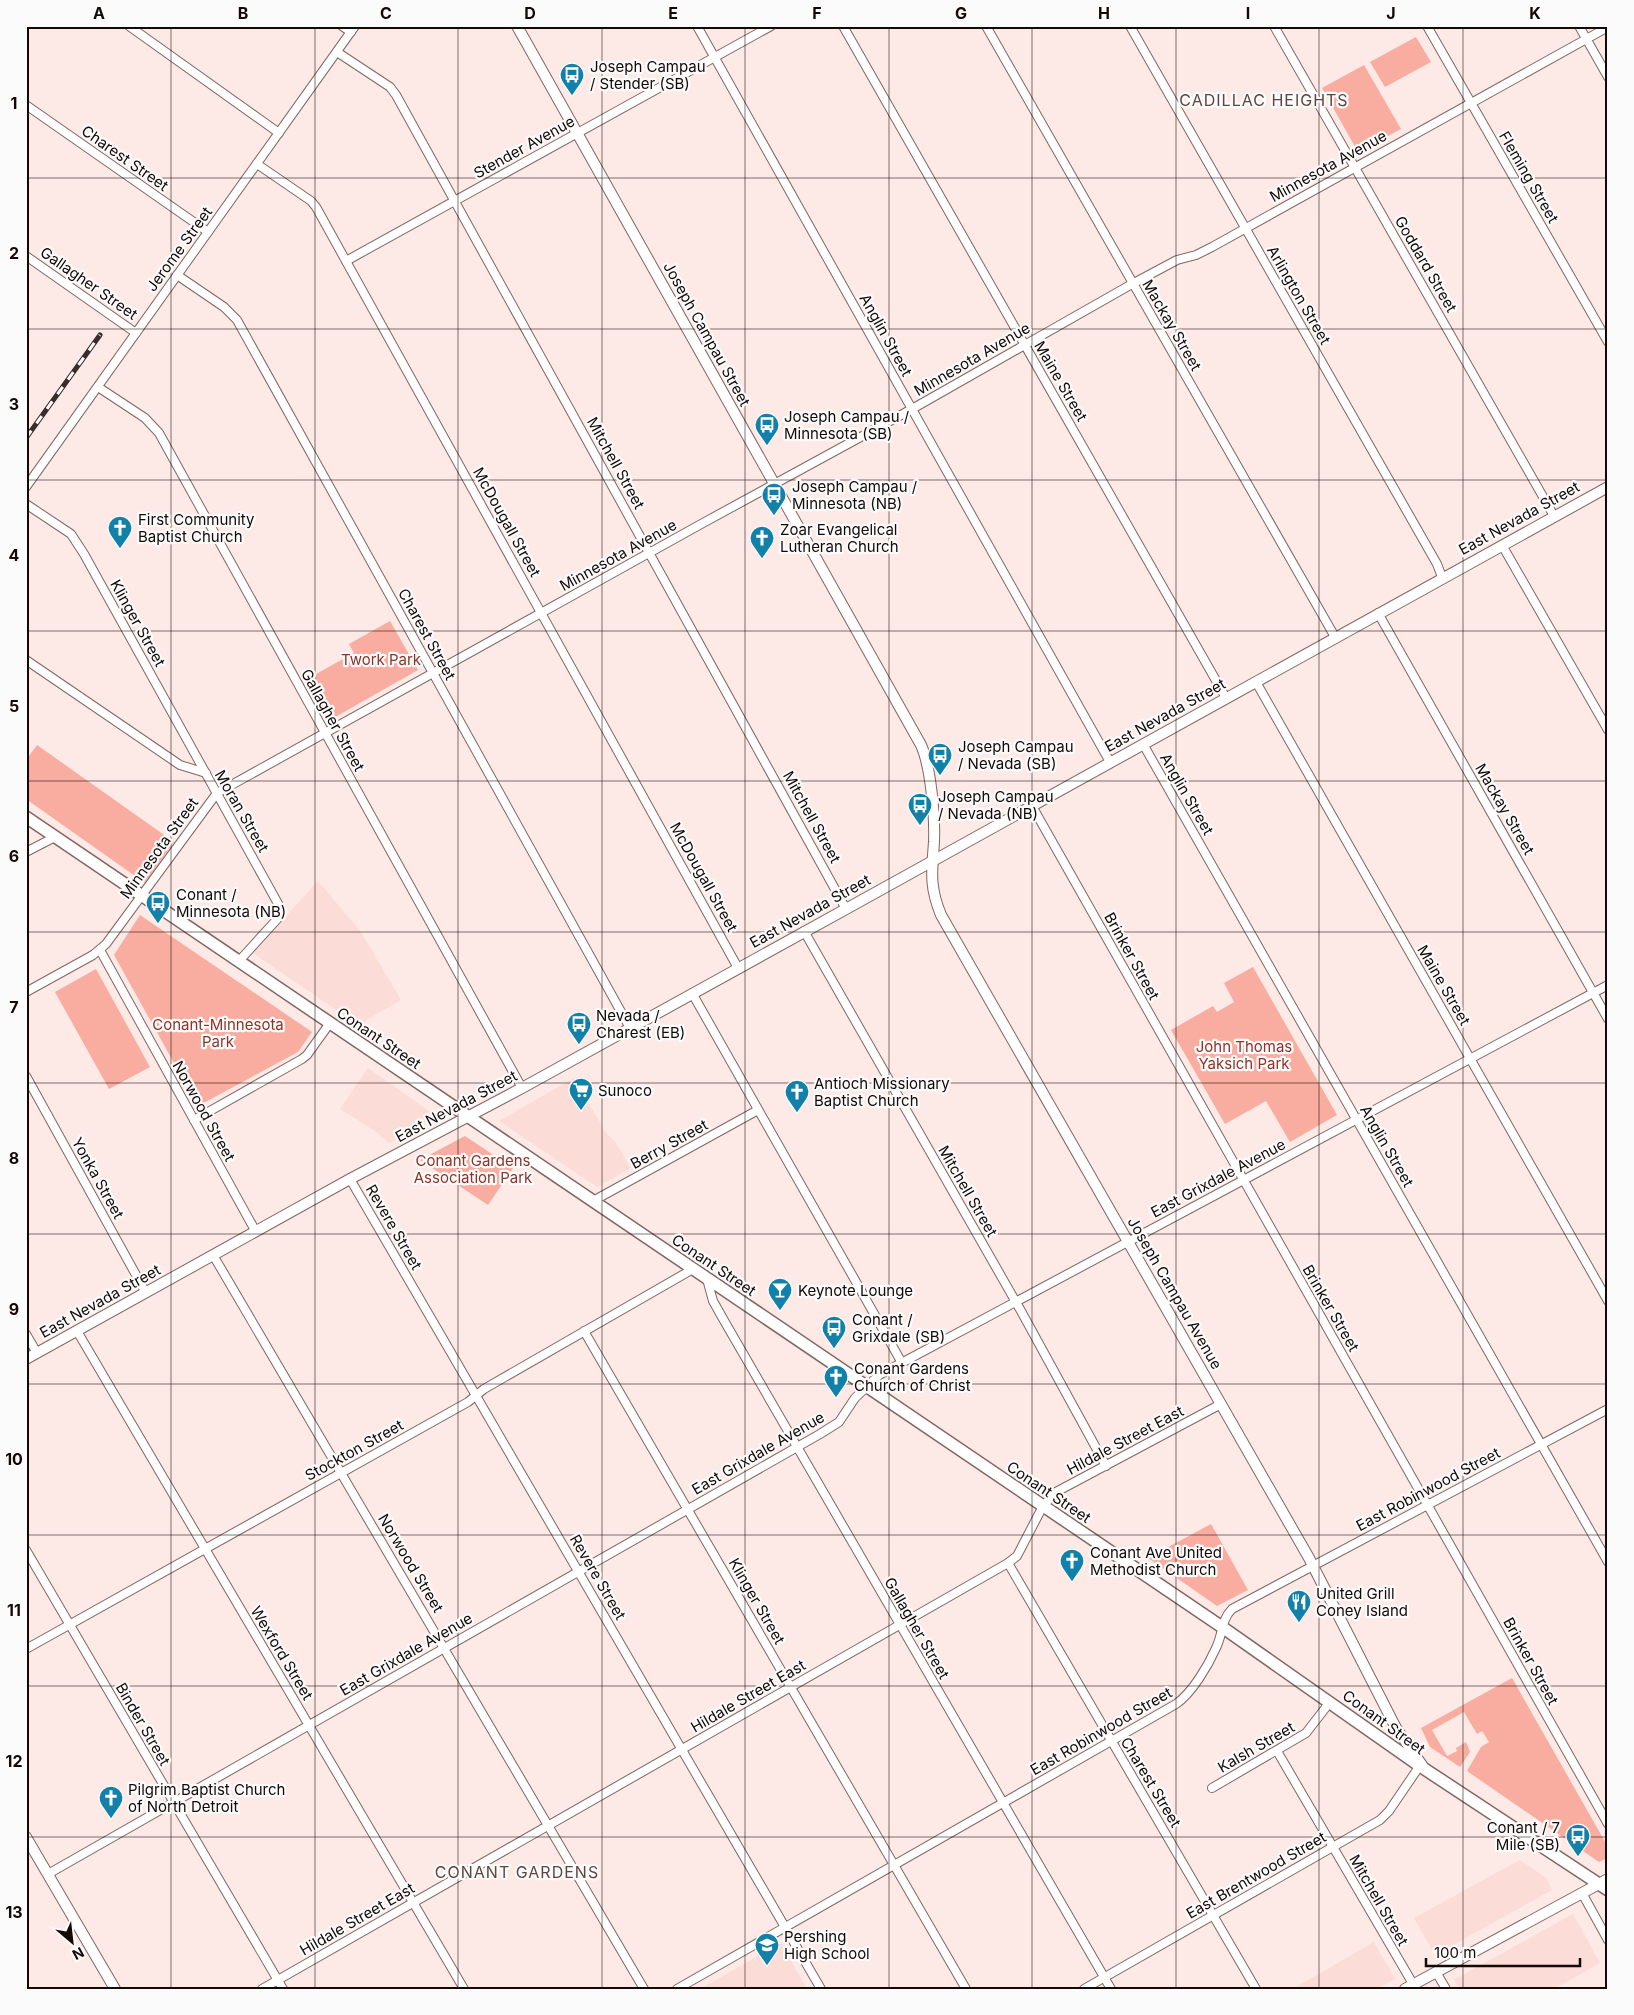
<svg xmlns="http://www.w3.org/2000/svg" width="1634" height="2015" font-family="Inter,sans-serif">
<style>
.built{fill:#fcdcd6}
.green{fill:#f9aca0}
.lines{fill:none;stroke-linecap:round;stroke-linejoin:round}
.minor-casing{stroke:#826662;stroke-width:10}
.tertiary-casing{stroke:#826662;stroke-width:12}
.secondary-casing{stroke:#826662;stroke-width:14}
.minor{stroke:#fff;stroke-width:8}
.tertiary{stroke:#fff;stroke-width:10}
.secondary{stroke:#fff;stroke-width:11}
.rail-casing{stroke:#392d2b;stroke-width:5}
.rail{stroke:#fbfbfb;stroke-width:3;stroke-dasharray:9;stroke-linecap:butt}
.grid{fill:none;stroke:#130907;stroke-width:1;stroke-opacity:0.55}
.labels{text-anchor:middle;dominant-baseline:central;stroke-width:4.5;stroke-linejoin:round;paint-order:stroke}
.poi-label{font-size:15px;fill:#130907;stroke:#fbfbfb;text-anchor:start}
.street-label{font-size:15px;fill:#130907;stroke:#fbfbfb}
.park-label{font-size:15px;fill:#8d3329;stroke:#fbfbfb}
.neighbourhood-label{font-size:16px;letter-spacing:1px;fill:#5f4541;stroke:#fbfbfb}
.neatline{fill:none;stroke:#130907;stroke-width:2}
.grid-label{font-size:16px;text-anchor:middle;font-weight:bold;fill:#130907}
</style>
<rect width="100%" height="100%" fill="#fde9e6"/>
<!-- built -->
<g class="built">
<polygon points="318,881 361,932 401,1000 358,1025 253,953"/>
<polygon points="368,1068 436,1116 389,1143 375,1131 340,1109"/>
<polygon points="574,1078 606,1133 616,1143 631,1168 597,1187 499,1121"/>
<polygon points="1520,1860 1546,1878 1552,1890 1435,1955 1414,1918"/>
<polygon points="1573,1914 1600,1963 1554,1989 1459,1989 1454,1980"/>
<polygon points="1374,1942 1395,1979 1377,1989 1293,1989"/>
<polygon points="781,1943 807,1989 700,1989"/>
</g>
<!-- green -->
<g class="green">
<polygon points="1416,37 1431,62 1385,87 1370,62"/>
<polygon points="1364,65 1401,129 1358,152 1322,88"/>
<polygon points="390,621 418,670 330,720 307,679 354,653 349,644"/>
<polygon points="37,745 174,842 145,883 26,799 26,760"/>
<polygon points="140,915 312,1032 298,1052 198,1106 114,955"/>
<polygon points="1253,967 1337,1115 1290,1142 1266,1101 1225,1124 1171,1030 1213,1006 1217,1012 1234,1002 1224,983"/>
<polygon points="96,969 150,1067 109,1089 55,992"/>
<polygon points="465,1136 513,1168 488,1205 420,1160"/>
<polygon points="1211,1524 1248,1590 1217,1606 1148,1558"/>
<polygon points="1512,1678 1608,1847 1608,1858 1599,1862 1467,1771 1481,1747 1489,1742 1482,1731 1477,1734 1464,1712 1432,1730 1447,1756 1457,1751 1456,1748 1466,1742 1470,1752 1460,1767 1430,1747 1421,1728"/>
</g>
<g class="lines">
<defs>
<g id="minor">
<polyline points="129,26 279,133"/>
<polyline points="342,26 351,32"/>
<polyline points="697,26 1110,762"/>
<polyline points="843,26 1226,698"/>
<polyline points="986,26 1335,637"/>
<polyline points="1130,26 1437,564 1442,577"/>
<polyline points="1274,26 1554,516"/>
<polyline points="1427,26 1608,342"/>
<polyline points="1579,26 1608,77"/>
<polyline points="337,52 390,87 396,95 846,909"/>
<polyline points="26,105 208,232"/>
<polyline points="257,164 311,201 316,207 738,968"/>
<polyline points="26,256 136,333"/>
<polyline points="346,261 771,26"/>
<polyline points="177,275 224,307 237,320 630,1028"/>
<polyline points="98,387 145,418 159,433 522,1088"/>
<polyline points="26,487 355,26"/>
<polyline points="26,504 71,534 84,554 281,909 280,916 239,961"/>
<polyline points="1502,545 1608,730"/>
<polyline points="1378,613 1608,1019"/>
<polyline points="26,660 180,765 206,773"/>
<polyline points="1256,682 1608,1301"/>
<polyline points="1143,744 1608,1562"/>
<polyline points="1032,806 1608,1824"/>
<polyline points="26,852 55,837"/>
<polyline points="804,931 1021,1311 1106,1466"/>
<polyline points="100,950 256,1232"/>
<polyline points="26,992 93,955 106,944 217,793 703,523 912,409 1132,284 1177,260 1196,255 1212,247 1608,27"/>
<polyline points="692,993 902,1363"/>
<polyline points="26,1076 146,1293"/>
<polyline points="194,1120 302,1059 307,1055 330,1023"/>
<polyline points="350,1179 821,1989"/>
<polyline points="593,1201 758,1110"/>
<polyline points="213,1255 644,1989"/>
<polyline points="707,1279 713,1301 726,1324 1111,1989"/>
<polyline points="77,1331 464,1989"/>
<polyline points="584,1331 966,1989"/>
<polyline points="26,1334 37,1353"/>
<polyline points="26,1550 283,1989"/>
<polyline points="1008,1563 1256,1989"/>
<polyline points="26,1649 468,1402 484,1389 693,1269"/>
<polyline points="1277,1751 1413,1984"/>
<polyline points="1212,1788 1306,1733 1330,1702"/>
<polyline points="48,1874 820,1434 839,1422 855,1398 879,1375 1608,985"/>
<polyline points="1582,1893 1608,1940"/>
<polyline points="1436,1972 1446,1989"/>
<polyline points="262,1989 1008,1563 1017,1556 1043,1506 1056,1492 1221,1404"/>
<path d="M677 1989 1176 1704C1192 1693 1208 1666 1216 1648 1223 1634 1221 1620 1232 1609L1608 1409"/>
<polyline points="1084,1989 1380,1820 1389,1811 1421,1764"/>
</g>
<g id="tertiary">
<path d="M517 26 921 745C931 767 935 817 934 842 932 871 929 886 941 915L1309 1558 1396 1728 1422 1765"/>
<polyline points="26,1359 350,1179 522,1088 846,909 1608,487"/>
<polyline points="26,1837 115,1989"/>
<polyline points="1405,1989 1608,1879"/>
</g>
<polyline id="secondary" points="26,817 1222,1627 1420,1766 1608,1890"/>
</defs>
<!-- minor casing -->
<use href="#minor" class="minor-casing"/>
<!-- tertiary casing -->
<use href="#tertiary" class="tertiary-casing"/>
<!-- secondary casing -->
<use href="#secondary" class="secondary-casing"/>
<!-- minor -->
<use href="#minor" class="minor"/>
<!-- tertiary -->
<use href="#tertiary" class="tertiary"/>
<!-- secondary -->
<use href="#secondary" class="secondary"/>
<defs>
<polyline id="rail" points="26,438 100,335"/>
</defs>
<!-- rail casing -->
<use href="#rail" class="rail-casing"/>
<!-- rail -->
<use href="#rail" class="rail"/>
</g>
<!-- grid -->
<path class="grid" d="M171 26V1989M315 26V1989M458 26V1989M602 26V1989M745 26V1989M889 26V1989M1032 26V1989M1176 26V1989M1319 26V1989M1463 26V1989M26 178H1608M26 329H1608M26 480H1608M26 631H1608M26 781H1608M26 932H1608M26 1083H1608M26 1234H1608M26 1384H1608M26 1535H1608M26 1686H1608M26 1837H1608"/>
<!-- icons -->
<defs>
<symbol id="bus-pin" viewBox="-11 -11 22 30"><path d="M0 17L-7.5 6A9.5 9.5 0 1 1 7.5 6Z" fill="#1281a9" stroke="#fbfbfb"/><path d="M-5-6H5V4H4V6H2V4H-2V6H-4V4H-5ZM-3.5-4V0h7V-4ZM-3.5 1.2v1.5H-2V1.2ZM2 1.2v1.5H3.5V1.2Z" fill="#fff"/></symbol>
<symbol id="church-pin" viewBox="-11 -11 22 30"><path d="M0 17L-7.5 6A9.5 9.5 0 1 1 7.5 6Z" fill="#1281a9" stroke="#fbfbfb"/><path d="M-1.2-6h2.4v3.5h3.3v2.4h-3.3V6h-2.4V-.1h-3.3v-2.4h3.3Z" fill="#fff"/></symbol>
<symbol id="supermarket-pin" viewBox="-11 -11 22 30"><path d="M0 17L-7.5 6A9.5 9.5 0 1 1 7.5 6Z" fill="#1281a9" stroke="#fbfbfb"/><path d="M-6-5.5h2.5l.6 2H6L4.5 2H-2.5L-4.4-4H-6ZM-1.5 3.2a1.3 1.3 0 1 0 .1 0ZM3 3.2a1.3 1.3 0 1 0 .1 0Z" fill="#fff"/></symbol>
<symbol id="bar-pin" viewBox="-11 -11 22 30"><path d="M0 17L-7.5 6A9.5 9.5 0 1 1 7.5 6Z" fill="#1281a9" stroke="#fbfbfb"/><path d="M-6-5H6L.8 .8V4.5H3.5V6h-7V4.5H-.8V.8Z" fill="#fff"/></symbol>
<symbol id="restaurant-pin" viewBox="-11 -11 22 30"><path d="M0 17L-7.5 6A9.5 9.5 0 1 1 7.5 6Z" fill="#1281a9" stroke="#fbfbfb"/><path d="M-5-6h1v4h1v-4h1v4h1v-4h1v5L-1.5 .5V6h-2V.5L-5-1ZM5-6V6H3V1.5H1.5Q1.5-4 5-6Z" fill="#fff"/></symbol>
<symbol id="school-pin" viewBox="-11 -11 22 30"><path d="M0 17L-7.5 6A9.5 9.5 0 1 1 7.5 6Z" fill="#1281a9" stroke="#fbfbfb"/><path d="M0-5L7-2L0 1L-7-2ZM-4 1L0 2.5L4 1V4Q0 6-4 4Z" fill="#fff"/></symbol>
</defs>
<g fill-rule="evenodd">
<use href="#bus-pin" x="558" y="61" width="28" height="38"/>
<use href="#bus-pin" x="753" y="411" width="28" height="38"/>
<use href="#bus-pin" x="760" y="481" width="28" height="38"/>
<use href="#church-pin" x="106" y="514" width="28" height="38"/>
<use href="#church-pin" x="748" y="524" width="28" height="38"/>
<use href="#bus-pin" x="926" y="741" width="28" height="38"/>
<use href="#bus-pin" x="906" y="791" width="28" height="38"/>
<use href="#bus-pin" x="144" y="889" width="28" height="38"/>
<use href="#bus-pin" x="565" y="1010" width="28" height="38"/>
<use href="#supermarket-pin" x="567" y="1076" width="28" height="38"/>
<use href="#church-pin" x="783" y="1078" width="28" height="38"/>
<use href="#bar-pin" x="766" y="1276" width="28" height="38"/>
<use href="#bus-pin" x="820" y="1314" width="28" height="38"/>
<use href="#church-pin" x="822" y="1363" width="28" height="38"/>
<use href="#church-pin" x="1058" y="1547" width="28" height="38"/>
<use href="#restaurant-pin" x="1285" y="1588" width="28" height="38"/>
<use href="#church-pin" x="97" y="1784" width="28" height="38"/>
<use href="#bus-pin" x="1564" y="1822" width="28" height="38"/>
<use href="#school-pin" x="753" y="1931" width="28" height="38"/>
</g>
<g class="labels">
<!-- poi labels -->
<g class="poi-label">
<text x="590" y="66">Joseph Campau<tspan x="590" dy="17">/ Stender (SB)</tspan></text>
<text x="784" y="416">Joseph Campau /<tspan x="784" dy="17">Minnesota (SB)</tspan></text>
<text x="792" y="486">Joseph Campau /<tspan x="792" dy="17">Minnesota (NB)</tspan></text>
<text x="138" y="519">First Community<tspan x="138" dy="17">Baptist Church</tspan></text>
<text x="780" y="529">Zoar Evangelical<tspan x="780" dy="17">Lutheran Church</tspan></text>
<text x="958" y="746">Joseph Campau<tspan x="958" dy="17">/ Nevada (SB)</tspan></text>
<text x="938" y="796">Joseph Campau<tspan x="938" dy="17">/ Nevada (NB)</tspan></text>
<text x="176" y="894">Conant /<tspan x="176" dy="17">Minnesota (NB)</tspan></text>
<text x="596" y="1015">Nevada /<tspan x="596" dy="17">Charest (EB)</tspan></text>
<text x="814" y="1083">Antioch Missionary<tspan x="814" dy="17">Baptist Church</tspan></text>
<text x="598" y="1090">Sunoco</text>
<text x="798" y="1290">Keynote Lounge</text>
<text x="852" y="1319">Conant /<tspan x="852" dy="17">Grixdale (SB)</tspan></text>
<text x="854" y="1368">Conant Gardens<tspan x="854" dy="17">Church of Christ</tspan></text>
<text x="1090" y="1552">Conant Ave United<tspan x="1090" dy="17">Methodist Church</tspan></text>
<text x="1316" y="1593">United Grill<tspan x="1316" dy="17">Coney Island</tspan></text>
<text x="128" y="1789">Pilgrim Baptist Church<tspan x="128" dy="17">of North Detroit</tspan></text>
<text x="1560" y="1827" text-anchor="end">Conant / 7<tspan x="1560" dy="17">Mile (SB)</tspan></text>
<text x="784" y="1936">Pershing<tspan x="784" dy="17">High School</tspan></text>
</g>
<!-- street labels -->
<g class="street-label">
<text transform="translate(524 147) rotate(-29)">Stender Avenue</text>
<text transform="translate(125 158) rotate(35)">Charest Street</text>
<text transform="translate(1328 166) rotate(-29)">Minnesota Avenue</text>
<text transform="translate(1529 177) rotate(60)">Fleming Street</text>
<text transform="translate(179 249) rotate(-54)">Jerome Street</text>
<text transform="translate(1426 264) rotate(60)">Goddard Street</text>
<text transform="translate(89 283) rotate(35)">Gallagher Street</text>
<text transform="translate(1299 295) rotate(60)">Arlington Street</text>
<text transform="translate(1172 325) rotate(60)">Mackay Street</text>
<text transform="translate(707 334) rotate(61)">Joseph Campau Street</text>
<text transform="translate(886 335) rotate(61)">Anglin Street</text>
<text transform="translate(972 359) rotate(-30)">Minnesota Avenue</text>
<text transform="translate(1061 381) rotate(60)">Maine Street</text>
<text transform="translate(616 463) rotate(61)">Mitchell Street</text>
<text transform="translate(1519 518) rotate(-29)">East Nevada Street</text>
<text transform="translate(507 522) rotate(61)">McDougall Street</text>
<text transform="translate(618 555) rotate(-29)">Minnesota Avenue</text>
<text transform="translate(138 623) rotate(61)">Klinger Street</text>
<text transform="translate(427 634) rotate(61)">Charest Street</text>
<text transform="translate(1165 715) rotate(-29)">East Nevada Street</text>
<text transform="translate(333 720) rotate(61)">Gallagher Street</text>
<text transform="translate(1187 794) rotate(60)">Anglin Street</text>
<text transform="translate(1505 809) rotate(60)">Mackay Street</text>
<text transform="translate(242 811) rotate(60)">Moran Street</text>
<text transform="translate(812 817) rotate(61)">Mitchell Street</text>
<text transform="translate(159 848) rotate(-54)">Minnesota Street</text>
<text transform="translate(704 877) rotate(61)">McDougall Street</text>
<text transform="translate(810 911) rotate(-29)">East Nevada Street</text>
<text transform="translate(1132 956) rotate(61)">Brinker Street</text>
<text transform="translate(1444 985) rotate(60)">Maine Street</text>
<text transform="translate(379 1038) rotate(34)">Conant Street</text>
<text transform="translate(456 1106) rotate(-28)">East Nevada Street</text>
<text transform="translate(204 1111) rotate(61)">Norwood Street</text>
<text transform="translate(669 1144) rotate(-29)">Berry Street</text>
<text transform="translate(1387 1146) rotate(60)">Anglin Street</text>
<text transform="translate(98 1178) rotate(61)">Yonka Street</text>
<text transform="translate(1218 1178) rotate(-28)">East Grixdale Avenue</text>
<text transform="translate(968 1191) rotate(60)">Mitchell Street</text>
<text transform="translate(394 1227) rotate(60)">Revere Street</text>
<text transform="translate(714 1265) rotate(34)">Conant Street</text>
<text transform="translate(1175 1293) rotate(60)">Joseph Campau Avenue</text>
<text transform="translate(100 1301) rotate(-29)">East Nevada Street</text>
<text transform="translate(1331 1308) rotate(60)">Brinker Street</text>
<text transform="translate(1125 1440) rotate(-28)">Hildale Street East</text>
<text transform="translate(354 1450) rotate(-29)">Stockton Street</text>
<text transform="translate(758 1453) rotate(-30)">East Grixdale Avenue</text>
<text transform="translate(1428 1489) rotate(-28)">East Robinwood Street</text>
<text transform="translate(1049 1492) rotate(34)">Conant Street</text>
<text transform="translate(411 1563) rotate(59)">Norwood Street</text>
<text transform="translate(598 1577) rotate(60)">Revere Street</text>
<text transform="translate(757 1601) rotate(60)">Klinger Street</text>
<text transform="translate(917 1628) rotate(60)">Gallagher Street</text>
<text transform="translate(282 1653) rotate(59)">Wexford Street</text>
<text transform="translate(406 1654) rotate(-30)">East Grixdale Avenue</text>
<text transform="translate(1531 1661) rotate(61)">Brinker Street</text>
<text transform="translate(748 1696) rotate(-30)">Hildale Street East</text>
<text transform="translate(1384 1722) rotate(36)">Conant Street</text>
<text transform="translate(143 1724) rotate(60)">Binder Street</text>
<text transform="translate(1101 1731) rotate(-30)">East Robinwood Street</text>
<text transform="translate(1256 1747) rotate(-30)">Kalsh Street</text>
<text transform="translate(1151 1782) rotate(59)">Charest Street</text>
<text transform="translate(1256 1875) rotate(-30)">East Brentwood Street</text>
<text transform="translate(1379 1900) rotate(60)">Mitchell Street</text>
<text transform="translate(357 1919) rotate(-30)">Hildale Street East</text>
</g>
<!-- park labels -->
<g class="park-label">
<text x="381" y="659">Twork Park</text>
<text x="218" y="1024">Conant-Minnesota<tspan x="218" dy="17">Park</tspan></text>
<text x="1244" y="1046">John Thomas<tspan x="1244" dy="17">Yaksich Park</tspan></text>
<text x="473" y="1160">Conant Gardens<tspan x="473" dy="17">Association Park</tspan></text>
</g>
<!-- neighbourhood labels -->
<g class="neighbourhood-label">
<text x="1264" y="100">CADILLAC HEIGHTS</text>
<text x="517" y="1872">CONANT GARDENS</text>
</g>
</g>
<!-- border -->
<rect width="1634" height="2015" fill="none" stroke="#fbfbfb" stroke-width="55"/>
<!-- north arrow -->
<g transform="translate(72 1942) rotate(152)" stroke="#fbfbfb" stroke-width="4" paint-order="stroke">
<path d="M0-4L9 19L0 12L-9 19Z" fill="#130907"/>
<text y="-8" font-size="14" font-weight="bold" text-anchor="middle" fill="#130907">N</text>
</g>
<!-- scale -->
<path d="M1426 1958v8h154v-8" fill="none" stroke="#130907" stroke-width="2.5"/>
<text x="1434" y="1958" font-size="15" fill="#130907" stroke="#fbfbfb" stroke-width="4" paint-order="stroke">100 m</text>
<rect x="28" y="28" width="1578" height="1960" class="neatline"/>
<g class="grid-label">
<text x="99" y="19">A</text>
<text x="243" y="19">B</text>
<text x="386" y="19">C</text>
<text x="530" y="19">D</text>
<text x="673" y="19">E</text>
<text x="817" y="19">F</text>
<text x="961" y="19">G</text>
<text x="1104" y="19">H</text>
<text x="1248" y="19">I</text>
<text x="1391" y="19">J</text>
<text x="1535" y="19">K</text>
<text x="14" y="109">1</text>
<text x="14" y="259">2</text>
<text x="14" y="410">3</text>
<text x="14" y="561">4</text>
<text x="14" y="712">5</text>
<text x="14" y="862">6</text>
<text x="14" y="1013">7</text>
<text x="14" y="1164">8</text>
<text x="14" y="1315">9</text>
<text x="14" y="1465">10</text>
<text x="14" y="1616">11</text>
<text x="14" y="1767">12</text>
<text x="14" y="1918">13</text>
</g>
</svg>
